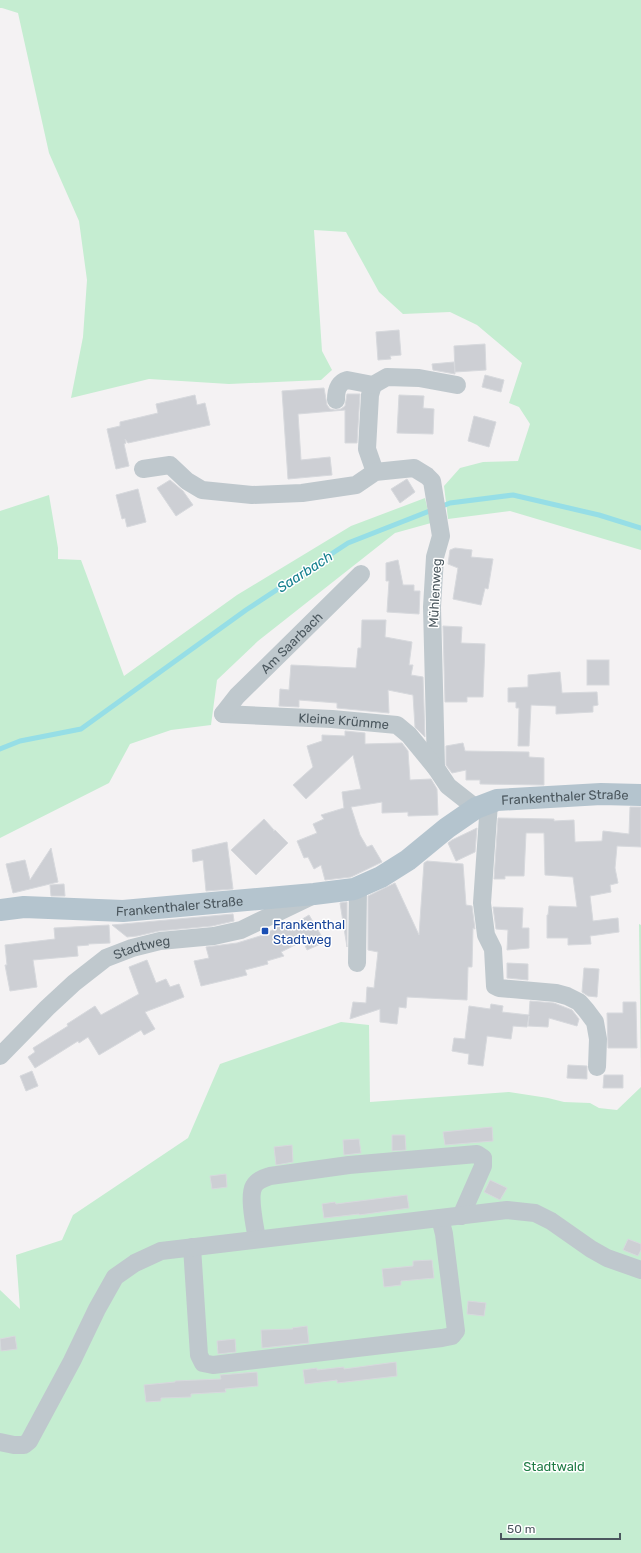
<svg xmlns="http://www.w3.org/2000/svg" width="641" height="1553" font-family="Rubik,sans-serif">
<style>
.green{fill:#c5edd1}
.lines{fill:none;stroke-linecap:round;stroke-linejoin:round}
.stream{stroke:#96dee6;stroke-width:5}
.building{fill:#cdcfd4;stroke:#d7d9dd}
.minor{stroke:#bfc8cd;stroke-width:18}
.major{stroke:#b4c4ce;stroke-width:22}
.transit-dot{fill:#1a4fb4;stroke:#fff;stroke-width:1.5}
.labels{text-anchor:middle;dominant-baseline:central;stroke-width:3;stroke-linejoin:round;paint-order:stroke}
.street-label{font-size:13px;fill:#4b575e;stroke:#fff}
.transit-label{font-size:13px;fill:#164399;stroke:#fff;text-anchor:start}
.park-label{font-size:13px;fill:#1f7c45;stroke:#fff}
.water-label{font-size:14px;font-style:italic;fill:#17818f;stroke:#fff}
</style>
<rect width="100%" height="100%" fill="#f4f2f3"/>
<!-- green -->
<g class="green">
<polygon points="0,0 641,0 641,550 510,511 448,519 444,486 460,468 483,462 518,461 530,424 519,407 509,403 522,363 477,325 450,312 403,314 379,292 346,232 314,230 322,351 332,370 321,380 229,384 149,379 71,398 83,337 87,280 79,221 49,153 18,13 2,8 0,8"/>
<polygon points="49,495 58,548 58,559 81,560 124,676 237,595 351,526 425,498 431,523 395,533 258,641 217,680 211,725 171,730 130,744 109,783 0,838 0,511"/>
<polygon points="639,924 641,925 641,1079"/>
<polygon points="341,1022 369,1025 370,1102 509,1092 548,1098 564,1102 590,1103 599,1108 617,1110 641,1087 641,1553 0,1553 0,1290 20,1309 16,1255 62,1240 73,1215 188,1138 220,1064"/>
</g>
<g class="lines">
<!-- stream -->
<polyline class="stream" points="0,749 20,741 81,729 246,610 348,543 450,503 513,495 599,515 641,528"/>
</g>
<!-- building -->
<g class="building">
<polygon points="399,330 401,355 390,356 391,359 378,360 376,332"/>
<polygon points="485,344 486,370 455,372 454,346"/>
<polygon points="454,362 455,374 433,370 432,364"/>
<polygon points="485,375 504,380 501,392 482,387"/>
<polygon points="324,388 327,405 330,409 335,410 341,409 345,406 347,394 360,394 357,443 345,443 345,410 298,414 301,460 330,457 332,475 288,479 282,391"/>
<polygon points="195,395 197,405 205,403 210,425 128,443 125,439 126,443 124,444 129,466 116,469 107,429 120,426 120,422 158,413 156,404"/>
<polygon points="399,395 424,396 423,408 434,409 433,434 397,433"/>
<polygon points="474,416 496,422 489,447 468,441"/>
<polygon points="407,479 415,492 400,503 391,489"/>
<polygon points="170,480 183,491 193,505 176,516 157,488"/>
<polygon points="138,489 146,522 127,527 125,518 122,519 116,495"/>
<polygon points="455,548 472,550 471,557 493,559 488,589 485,588 481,605 453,599 458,568 448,564 450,550"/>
<polygon points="398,560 403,585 414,585 414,591 420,591 419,614 387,612 389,581 386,581 386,563"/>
<polygon points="362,620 386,620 385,637 412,642 409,665 413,665 411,675 423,677 425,737 415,727 413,695 388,690 389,713 337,708 337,703 299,700 299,707 279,706 280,689 289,690 291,665 356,668 358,648 361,648"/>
<polygon points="443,626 462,627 461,643 485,644 483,697 467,697 467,702 445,702"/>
<rect x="587" y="660" width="22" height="25"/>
<polygon points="560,672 562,693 597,692 598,705 593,706 593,712 556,714 556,706 531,705 529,746 518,746 519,708 516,708 516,702 508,702 508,688 528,687 528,675"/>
<polygon points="345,731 365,733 365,744 402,743 408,751 410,780 431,779 437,789 438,815 408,816 408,812 382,813 382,802 351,807 360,835 367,847 372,845 382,862 351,877 325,880 321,865 314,869 308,857 304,858 297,841 317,833 313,824 324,819 321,815 344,808 342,792 361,789 353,755 306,799 293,785 313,767 307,746 322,741 322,735 345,736"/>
<polygon points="463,743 465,751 529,752 529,757 544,758 544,785 480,784 480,780 466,780 466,770 452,773 446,765 446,746"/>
<polygon points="630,807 641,807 641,847 617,846 615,868 618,883 610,885 611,892 590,896 593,921 618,918 619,932 590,936 591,944 568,945 568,938 547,938 547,915 548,915 549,906 577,907 573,877 545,875 544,833 526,833 524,876 505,876 505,879 494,879 498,818 554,819 554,821 574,820 575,842 602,841 603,831 629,834"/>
<polygon points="264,819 274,830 273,831 275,830 288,843 256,875 231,850"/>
<polygon points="477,828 475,852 456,861 448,843 452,840"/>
<polygon points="227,842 233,889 206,891 203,860 193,862 192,850"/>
<polygon points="51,848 58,882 13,893 6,864 25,860 30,880"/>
<polygon points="427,861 463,864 466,905 472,906 475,929 473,928 472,967 468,967 467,1000 407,997 406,1008 399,1007 397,1024 380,1022 380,1009 350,1019 353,1002 366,1003 367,987 374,988 378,952 368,950 368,896 395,883 419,935 424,863"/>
<polygon points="64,884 65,896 51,896 50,885"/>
<polygon points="347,902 347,947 340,903"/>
<polygon points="493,907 523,908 522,928 529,928 529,948 507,950 508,930 496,929"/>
<polygon points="233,914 234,921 212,926 159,931 137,936 127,937 112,925"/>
<polygon points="309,915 325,942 307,950 303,941 281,952 284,956 267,961 268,964 245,970 247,975 201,986 194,961 209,958 206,947 237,943 260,936 289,922 291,926"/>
<polygon points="109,925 110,943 88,944 89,945 77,946 78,956 33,960 37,987 10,991 5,965 7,965 5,945 55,939 54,928"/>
<polygon points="147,960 156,983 166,979 170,987 179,984 184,997 145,1012 155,1029 144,1035 141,1030 99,1055 88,1037 79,1043 78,1041 35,1068 28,1057 35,1052 33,1048 68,1026 67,1024 95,1006 101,1015 139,994 129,967"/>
<polygon points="507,963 528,964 528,980 507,978"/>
<polygon points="584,968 599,969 597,997 588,996 582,992"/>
<polygon points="530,1001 554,1003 572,1010 579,1019 577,1026 549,1018 548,1027 528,1026 529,1016 527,1027 513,1026 511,1039 487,1036 483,1066 468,1064 469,1054 452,1051 454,1038 465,1039 469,1006 490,1009 491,1004 503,1006 502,1012 529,1015"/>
<polygon points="623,1002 636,1002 637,1048 608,1048 607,1013 623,1013"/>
<polygon points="568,1065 587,1066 587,1079 567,1078"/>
<polygon points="32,1071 38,1086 26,1091 20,1076"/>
<polygon points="604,1075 623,1075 623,1088 603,1088"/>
<polygon points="492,1127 493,1141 445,1145 443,1132"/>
<polygon points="392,1135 405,1135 406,1150 392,1151"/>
<polygon points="359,1139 361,1153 344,1155 343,1140"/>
<polygon points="292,1145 293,1162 276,1165 274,1147"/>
<polygon points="226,1174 227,1187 212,1189 210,1176"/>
<polygon points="490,1180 507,1188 500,1200 484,1192"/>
<polygon points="407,1195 409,1208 359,1215 359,1214 324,1218 322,1204 335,1202 336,1204"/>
<polygon points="628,1239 641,1244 641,1250 638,1256 623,1250"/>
<polygon points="432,1260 434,1278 401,1281 401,1285 384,1287 382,1269 413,1266 413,1261"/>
<polygon points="468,1301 486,1303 484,1316 467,1314"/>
<polygon points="307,1326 309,1343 262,1348 261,1330 293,1329 292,1328"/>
<polygon points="15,1336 17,1349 1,1351 0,1339"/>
<polygon points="235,1339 236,1352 218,1354 217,1341"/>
<polygon points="396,1362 397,1376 337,1383 337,1380 305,1384 303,1370 317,1368 317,1370 344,1367 344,1369"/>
<polygon points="257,1372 258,1386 225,1389 226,1392 191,1394 191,1397 161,1398 161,1401 146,1402 144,1385 175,1382 175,1381 221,1379 220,1375"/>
</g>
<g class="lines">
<!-- minor -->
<g class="minor">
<polyline points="373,385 370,395 367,449 375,472"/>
<path d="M336 400C336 392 337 383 347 380L373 385 387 377 419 378 457 385"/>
<polyline points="143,469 170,465 187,481 202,490 252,495 302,493 356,485 375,472 414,468 427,476 432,481 441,536 435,557 432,607 436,768"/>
<path id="s1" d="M223 714 332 719 397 725 409 735 436 768 448 786 476 808"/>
<path id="s2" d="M223 714 237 696 361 574"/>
<polyline points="489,803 482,903 486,935 493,949 495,986 499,988 556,993 567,996 579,1002 586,1010 595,1022 598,1039 597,1067"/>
<polyline points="357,963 358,887"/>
<path id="s3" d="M0 1056 47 1008 74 983 106 958 132 948 160 941 214 936 241 930 310 897"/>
<path d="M257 1239C255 1227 248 1196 254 1186 257 1180 264 1178 270 1176L349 1165 477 1154 483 1158V1166L461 1216"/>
<polyline points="192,1247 199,1355 203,1363 213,1365 442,1338 452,1336 456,1331 444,1234 440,1218"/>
<polyline points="0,1442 14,1445 24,1445 29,1441 72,1361 97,1309 115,1277 135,1263 161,1251 507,1210 535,1213 551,1221 591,1249 607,1258 641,1270"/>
</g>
<!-- major -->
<path class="major" id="s4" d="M0 910 24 907 123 911 314 894 354 889 381 877 408 860 447 828 476 808 497 800 601 794 641 795"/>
</g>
<!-- markers -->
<rect class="transit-dot" x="261" y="927" width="8" height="8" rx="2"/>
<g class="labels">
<!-- street labels -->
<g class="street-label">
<text transform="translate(435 593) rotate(-87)">Mühlenweg</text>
<text stroke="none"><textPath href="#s2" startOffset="99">Am Saarbach</textPath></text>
<text stroke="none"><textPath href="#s1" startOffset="121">Kleine Krümme</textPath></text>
<text stroke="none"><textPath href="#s4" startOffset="593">Frankenthaler Straße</textPath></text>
<text stroke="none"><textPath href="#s4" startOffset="180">Frankenthaler Straße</textPath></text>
<text stroke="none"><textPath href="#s3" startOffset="182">Stadtweg</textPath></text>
</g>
<!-- transit labels -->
<g class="transit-label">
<text x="273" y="924">Frankenthal<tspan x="273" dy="15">Stadtweg</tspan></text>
</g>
<!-- park labels -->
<g class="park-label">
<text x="554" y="1466">Stadtwald</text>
</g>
<!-- water labels -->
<g class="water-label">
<text transform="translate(305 572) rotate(-33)">Saarbach</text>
</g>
</g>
<!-- scale -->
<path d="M501 1533v6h119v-6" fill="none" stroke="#4b575e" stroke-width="2"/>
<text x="507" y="1533" font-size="12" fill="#4b575e" stroke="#ffffff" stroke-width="3" paint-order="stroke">50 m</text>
</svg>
